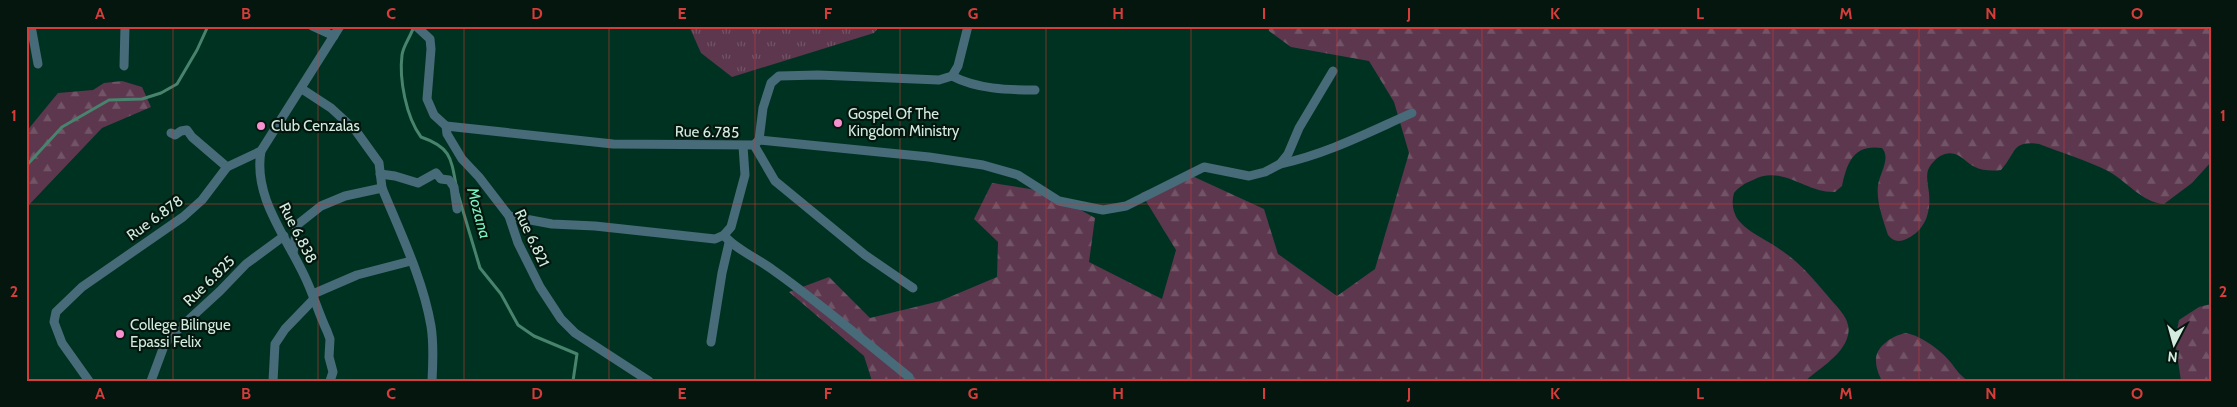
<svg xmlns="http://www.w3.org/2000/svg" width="2237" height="407" font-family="Cabin,sans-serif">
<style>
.grass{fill:url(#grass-tufts)}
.forest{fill:url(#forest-firs)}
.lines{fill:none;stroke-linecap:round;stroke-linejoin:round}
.stream{stroke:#48836d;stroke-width:3}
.minor{stroke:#486b79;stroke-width:9}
.grid{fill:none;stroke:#d63c3a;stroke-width:1;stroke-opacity:0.55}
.poi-dot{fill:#f690cf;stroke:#04160e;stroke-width:2}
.labels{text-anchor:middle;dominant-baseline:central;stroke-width:4.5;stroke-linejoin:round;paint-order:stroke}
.poi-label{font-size:15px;fill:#d4ece0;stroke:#04160e;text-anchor:start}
.street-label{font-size:15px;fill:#d4ece0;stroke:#04160e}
.water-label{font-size:16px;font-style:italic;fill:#7bf2bf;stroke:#04160e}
.neatline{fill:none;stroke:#d63c3a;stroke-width:2}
.grid-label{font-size:16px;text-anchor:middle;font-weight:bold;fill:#d63c3a}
</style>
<defs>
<pattern id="grass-tufts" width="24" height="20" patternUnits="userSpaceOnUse" patternTransform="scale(1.25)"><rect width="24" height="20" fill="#5c374e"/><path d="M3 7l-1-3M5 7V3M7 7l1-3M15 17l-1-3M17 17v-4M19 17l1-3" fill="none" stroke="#725467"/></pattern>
<pattern id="forest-firs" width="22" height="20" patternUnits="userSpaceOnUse" patternTransform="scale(1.25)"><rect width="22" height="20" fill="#5c374e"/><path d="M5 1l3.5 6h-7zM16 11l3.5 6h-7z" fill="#725467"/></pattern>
</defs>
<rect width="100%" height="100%" fill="#003221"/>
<!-- grass -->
<polygon class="grass" points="689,26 880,26 874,33 732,77 701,53"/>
<!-- forest -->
<g class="forest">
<path d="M1268 26H2211V162L2192 183 2164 204C2141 202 2128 182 2108 171 2086 160 2062 153 2039 144 2011 140 2016 154 2001 170 1992 171 1983 171 1975 167 1964 162 1959 150 1945 154 1938 156 1931 163 1928 170 1926 177 1928 185 1929 193 1931 213 1925 232 1904 240 1897 242 1893 241 1888 235 1883 220 1876 201 1878 185 1880 173 1891 158 1882 148 1853 144 1847 163 1842 186L1835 192C1805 193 1782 164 1753 180 1745 183 1739 187 1734 193 1731 203 1733 214 1740 222 1750 233 1765 239 1778 248 1800 262 1815 281 1832 301 1842 312 1854 324 1846 341 1839 357 1818 370 1805 381H872L864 356 789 292 829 277 870 318 940 301 997 277 998 242 974 219 992 183 1049 192 1095 218 1089 262 1162 299 1176 250 1141 193 1190 175 1264 209 1278 254 1337 296 1375 269 1409 153 1394 102 1369 61 1291 47 1269 31Z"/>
<polygon points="122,81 142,87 151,107 102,128 26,208 26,132 58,93 93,90 104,83"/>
<polygon points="2211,304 2211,381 2181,381 2175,340 2179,320 2199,307"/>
<path d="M1906 333C1922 336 1942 351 1952 364 1957 371 1960 375 1968 381H1882C1879 375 1876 368 1876 361 1875 346 1894 335 1906 333Z"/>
</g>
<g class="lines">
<!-- stream -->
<g class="stream">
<path d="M414 26C411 36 403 46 402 55 399 79 406 117 421 137 450 147 451 157 456 185"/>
<polyline points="26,166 62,127 109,100 142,99 161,93 177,84 197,50 208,26"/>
<polyline points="458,194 480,268 501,294 518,325 534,336 577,354 573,381"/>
</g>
<!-- minor -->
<g class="minor">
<polyline points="31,26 38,64"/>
<polyline points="312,26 334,36"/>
<polyline points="416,26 430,39 431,49 427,99 434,115 446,126 447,134 462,159 479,177 509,216 518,243 540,287 561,319 575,333 649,381"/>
<polyline points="124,66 125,26"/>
<path d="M952 76C977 89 1007 90 1035 90"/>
<polyline points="446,126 613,144 754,145 759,140 763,108 771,83 779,76 818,75 939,80 952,76 958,66 968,26"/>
<polyline points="171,133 175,135 181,131 187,130 192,137 227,167"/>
<polyline points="759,140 929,157 983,165 1018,175 1059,201 1103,210 1126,206 1204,167 1249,176 1265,172 1280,164 1288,154 1299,128 1333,71"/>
<polyline points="754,145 775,181 865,255 913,288"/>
<path d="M1280 164C1327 154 1369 132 1412 113"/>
<polyline points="380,174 395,176 418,183 436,173 441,179 449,180 454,187 457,209"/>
<path d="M382 188C400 232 423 279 431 326 434 344 433 363 432 381"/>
<polyline points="509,216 552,224 595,226 715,239 724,235 731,227 745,175 743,146"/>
<path d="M724 235C732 247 760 260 773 270 820 303 864 341 909 377V381"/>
<polyline points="293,253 297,225 321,206 345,196 382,188 379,163 356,131 331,108 302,89"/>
<polyline points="313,294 357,275 411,261"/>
<polyline points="711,342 722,273 729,243"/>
<polyline points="89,381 62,343 54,322 56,312 82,287 183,217 202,200 227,167 261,151"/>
<polyline points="151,381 164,346 171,336 220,291 246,264 284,236"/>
<polyline points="273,381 275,344 285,329 313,300"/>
<path d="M330 381 333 372 329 357 330 339 327 331C318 312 313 293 304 275 285 235 253 196 261 151L340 26"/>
</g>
</g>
<!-- grid -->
<path class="grid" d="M173 26V381M318 26V381M464 26V381M609 26V381M755 26V381M900 26V381M1046 26V381M1191 26V381M1337 26V381M1482 26V381M1628 26V381M1773 26V381M1919 26V381M2064 26V381M26 204H2211"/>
<!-- markers -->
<g class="poi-dot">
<circle cx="838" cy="123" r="5"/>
<circle cx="261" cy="126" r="5"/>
<circle cx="120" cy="334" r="5"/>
</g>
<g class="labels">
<!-- poi labels -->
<g class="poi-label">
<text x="848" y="114">Gospel Of The<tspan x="848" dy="17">Kingdom Ministry</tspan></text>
<text x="271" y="126">Club Cenzalas</text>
<text x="130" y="325">College Bilingue<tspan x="130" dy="17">Epassi Felix</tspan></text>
</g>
<!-- street labels -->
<g class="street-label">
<text transform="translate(707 132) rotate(1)">Rue 6.785</text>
<text transform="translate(155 218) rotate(-36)">Rue 6.878</text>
<text transform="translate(298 233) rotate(63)">Rue 6.838</text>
<text transform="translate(532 238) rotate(65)">Rue 6.821</text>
<text transform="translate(209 281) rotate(-44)">Rue 6.825</text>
</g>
<!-- water labels -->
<g class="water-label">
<text transform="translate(479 213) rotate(75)">Mozana</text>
</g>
</g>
<!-- border -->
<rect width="2237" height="407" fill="none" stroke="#04160e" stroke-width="55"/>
<!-- north arrow -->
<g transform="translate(2174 344) rotate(186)" stroke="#04160e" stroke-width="4" paint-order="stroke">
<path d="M0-4L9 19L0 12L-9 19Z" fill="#d4ece0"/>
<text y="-8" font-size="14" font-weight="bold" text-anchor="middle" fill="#d4ece0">N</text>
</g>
<rect x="28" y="28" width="2182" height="352" class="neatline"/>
<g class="grid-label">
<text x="100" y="19">A</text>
<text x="246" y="19">B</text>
<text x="391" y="19">C</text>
<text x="537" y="19">D</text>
<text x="682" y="19">E</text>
<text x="828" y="19">F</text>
<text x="973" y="19">G</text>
<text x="1118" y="19">H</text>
<text x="1264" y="19">I</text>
<text x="1409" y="19">J</text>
<text x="1555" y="19">K</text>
<text x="1700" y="19">L</text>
<text x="1846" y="19">M</text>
<text x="1991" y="19">N</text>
<text x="2137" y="19">O</text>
<text x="14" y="121">1</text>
<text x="2223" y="121">1</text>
<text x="14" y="297">2</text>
<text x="2223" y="297">2</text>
<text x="100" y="399">A</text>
<text x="246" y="399">B</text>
<text x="391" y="399">C</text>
<text x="537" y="399">D</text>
<text x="682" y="399">E</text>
<text x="828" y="399">F</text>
<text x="973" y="399">G</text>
<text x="1118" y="399">H</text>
<text x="1264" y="399">I</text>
<text x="1409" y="399">J</text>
<text x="1555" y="399">K</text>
<text x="1700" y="399">L</text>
<text x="1846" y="399">M</text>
<text x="1991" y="399">N</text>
<text x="2137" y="399">O</text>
</g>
</svg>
